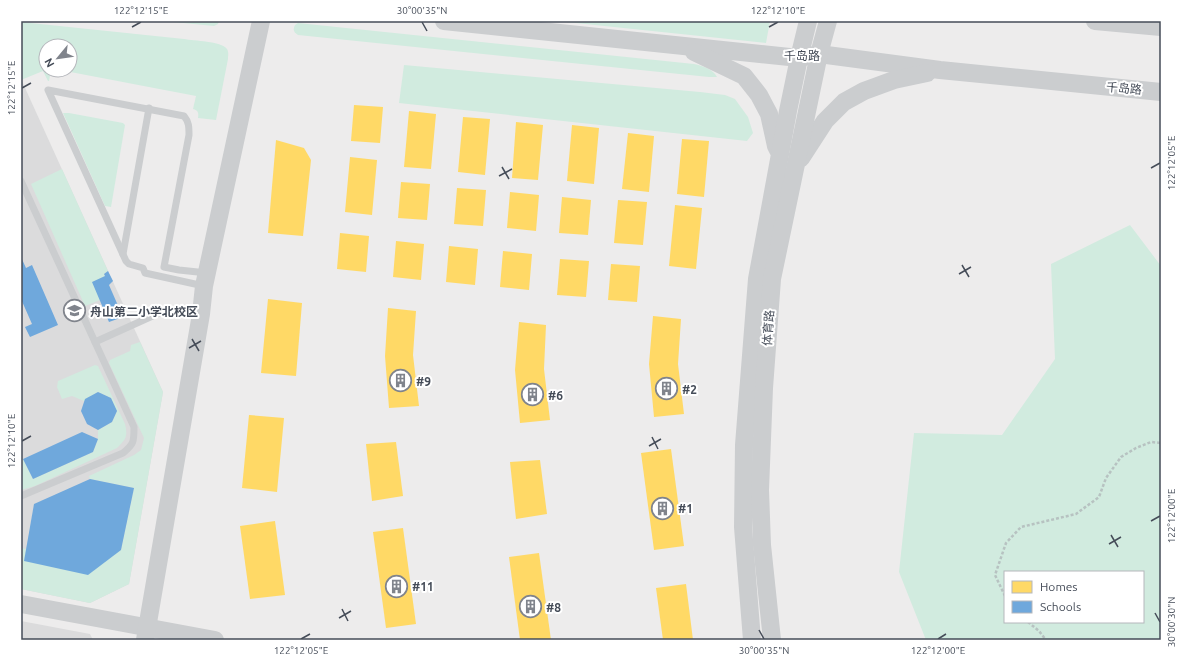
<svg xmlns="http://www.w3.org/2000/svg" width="1182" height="661" font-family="Ubuntu,'Noto Sans SC',sans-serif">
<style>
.education{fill:#dbdbdc}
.green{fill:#d1ebdf;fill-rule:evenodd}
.homes{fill:#ffd966}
.schools{fill:#6fa8dc}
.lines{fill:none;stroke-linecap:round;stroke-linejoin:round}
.path{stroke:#b7c2c1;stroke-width:2.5;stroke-dasharray:3 2;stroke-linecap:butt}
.service{stroke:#cbcdcf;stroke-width:7}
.tertiary{stroke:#cbcdcf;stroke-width:18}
.ticks{fill:none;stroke:#454c58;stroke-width:1.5}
.labels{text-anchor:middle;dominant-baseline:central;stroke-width:4;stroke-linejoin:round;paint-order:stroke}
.street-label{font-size:12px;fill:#454c58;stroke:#fff}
.poi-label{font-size:12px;font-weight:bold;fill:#454c58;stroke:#fff;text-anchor:start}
.neatline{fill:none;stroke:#454c58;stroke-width:1.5}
.ticks-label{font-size:10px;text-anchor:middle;fill:#454c58}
</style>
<rect width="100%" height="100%" fill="#edecec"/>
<!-- education -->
<g class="education">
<polygon points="21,79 163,392 129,584 90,603 21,589"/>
<polygon points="21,621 90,634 93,640 21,640"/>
</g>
<!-- green -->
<g class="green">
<polygon points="163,21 219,21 218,24 214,26"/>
<polygon points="557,21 770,21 766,43"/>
<path d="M21 22 184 39C194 41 221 41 227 49 229 52 228 56 228 59L216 120 198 118C199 113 198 110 193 109L196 96 60 70H70V46H46V70H51L49 81H48L43 71 21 80Z"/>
<path d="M298 23 694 64C703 66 713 69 717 77H709L298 35C293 32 293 29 295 25Z"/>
<polygon points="404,65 700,92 725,95 735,99 748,117 753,133 747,141 399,103"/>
<polygon points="63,113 69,113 123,123 125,125 111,207 105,206"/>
<polygon points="62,169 108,271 104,274 105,276 100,300 85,306 31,184"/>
<path d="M1130 225 1161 266V640H926L899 572 914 433 1002 435 1055 359 1051 264ZM1005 572H1143V622H1005Z"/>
<polygon points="140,342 163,392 129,584 90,603 21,589 21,548 26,549 121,550 134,488 90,479 89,476 134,455 141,450 144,438 109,363 110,360 130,351 131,345"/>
<path d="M95 365 98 366 125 424C128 437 126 439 117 448L35 486 21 490V460L23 459 33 479 93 452 98 439V430L112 422 117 411 111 398 98 392 84 401 72 396 62 399 57 387 58 381Z"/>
</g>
<!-- homes -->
<g class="homes">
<polygon points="354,105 383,107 380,143 351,141"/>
<polygon points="409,111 436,114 431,169 404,167"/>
<polygon points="463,117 490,119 485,175 458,172"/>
<polygon points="516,122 543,125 538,180 512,178"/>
<polygon points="572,125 599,128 594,184 567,181"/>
<polygon points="628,133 654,136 649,192 622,189"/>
<polygon points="682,139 709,141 704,197 677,194"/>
<polygon points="276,140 304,148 311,160 303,236 268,233"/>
<polygon points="350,157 377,160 372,215 345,212"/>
<polygon points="401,182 430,184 427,220 398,218"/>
<polygon points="457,188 486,190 483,226 454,224"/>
<polygon points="510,192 539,195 536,231 507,228"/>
<polygon points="562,197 591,200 588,235 559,233"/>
<polygon points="618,200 647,202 643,245 614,243"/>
<polygon points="675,205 702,208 696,269 669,266"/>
<polygon points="340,233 369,236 366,272 337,269"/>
<polygon points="396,241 424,244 421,280 393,277"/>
<polygon points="449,246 478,249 475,285 446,282"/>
<polygon points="503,251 532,254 529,290 500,287"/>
<polygon points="560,259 589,261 586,297 557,295"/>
<polygon points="611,264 640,266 637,302 608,300"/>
<polygon points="268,299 302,303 296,376 261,373"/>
<polygon points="388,308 416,311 413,355 419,406 389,408 385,356"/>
<polygon points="653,316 681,319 678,364 684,414 654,417 649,364"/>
<polygon points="519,322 546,325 544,369 550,420 520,423 515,370"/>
<polygon points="249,415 284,418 277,492 242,488"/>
<polygon points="396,442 403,496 372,501 366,444"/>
<polygon points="671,449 684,546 654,550 641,453"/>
<polygon points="540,460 547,514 516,519 510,462"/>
<polygon points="275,521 285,595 250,599 240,526"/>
<polygon points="403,528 416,624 386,628 373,532"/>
<polygon points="539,553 551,640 520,640 509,557"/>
<polygon points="686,584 693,640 663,640 656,588"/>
</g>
<!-- schools -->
<g class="schools">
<polygon points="21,257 26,268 32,265 58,325 30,337 25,327 32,324 21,299"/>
<polygon points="108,271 113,281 109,285 123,317 109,322 92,282 105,276 104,274"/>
<polygon points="98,392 111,398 117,411 112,422 98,430 87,424 81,411 85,399"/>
<polygon points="82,432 98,439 93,452 33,479 23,459"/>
<polygon points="90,479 134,488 121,550 88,575 24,561 34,504"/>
</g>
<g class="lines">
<!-- path -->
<g class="path">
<polyline points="1005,596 995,575 1006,543 1021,527 1076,514 1099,497 1106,478 1121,457 1136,448 1151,442 1161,443"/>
<polyline points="1028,622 1039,631 1046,640"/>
</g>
<!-- service -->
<g class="service">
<path d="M21 181 134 427C134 442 134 444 123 453L21 496"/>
<polyline points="123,254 149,108"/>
<path d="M204 286 145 273 143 268 129 264 126 261 48 90 184 116C189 122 189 127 189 135L164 267 179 270 207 273"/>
<polyline points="95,342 168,309 201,314"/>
</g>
<!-- tertiary -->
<g class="tertiary">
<polyline points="444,21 799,58 819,54 940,70 1161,92"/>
<polyline points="1095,21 1161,27"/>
<polyline points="694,52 744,76 759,95 769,114 776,146 778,150"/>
<polyline points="801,158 825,121 844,102 864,91 894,80 927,73"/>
<polyline points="21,604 215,640"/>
<polyline points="145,640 201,314 204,286 261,21"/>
<polyline points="752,640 743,527 744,445 757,279 788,111 799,58 808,21"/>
<polyline points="772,640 762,545 760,490 764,388 772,279 819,54 828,21"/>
</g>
</g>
<!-- ticks -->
<path class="ticks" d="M422 22 427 31M132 27 141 22M769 27 778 22M22 88 31 83M502 167 509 179M1151 168 1160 163M499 176 512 169M962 265 969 277M959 274 971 267M192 339 199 351M189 348 201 341M652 437 658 449M22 441 31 436M649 446 661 439M1151 521 1160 516M1111 535 1118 547M1109 544 1121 537M342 609 348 621M1155 613 1160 622M339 618 351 611M759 630 764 639M301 639 310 634M938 639 946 634"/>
<!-- icons -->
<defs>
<symbol id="school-ring" viewBox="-11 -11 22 22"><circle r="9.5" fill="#fff" stroke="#80848c" stroke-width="1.5"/><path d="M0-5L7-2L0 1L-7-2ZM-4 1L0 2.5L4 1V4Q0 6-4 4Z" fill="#80848c"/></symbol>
<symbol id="building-ring" viewBox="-11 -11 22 22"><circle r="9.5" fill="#fff" stroke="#80848c" stroke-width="1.5"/><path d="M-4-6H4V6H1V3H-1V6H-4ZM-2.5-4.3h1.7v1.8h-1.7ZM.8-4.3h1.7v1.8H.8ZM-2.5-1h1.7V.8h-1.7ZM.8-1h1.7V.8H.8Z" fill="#80848c"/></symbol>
</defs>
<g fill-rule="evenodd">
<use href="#school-ring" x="62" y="298" width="25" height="25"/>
<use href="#building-ring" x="388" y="368" width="25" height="25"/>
<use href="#building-ring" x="654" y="376" width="25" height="25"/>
<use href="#building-ring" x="520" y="382" width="25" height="25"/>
<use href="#building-ring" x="650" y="496" width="25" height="25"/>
<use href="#building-ring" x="384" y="574" width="25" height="25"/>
<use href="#building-ring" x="518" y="594" width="25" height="25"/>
</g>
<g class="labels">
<!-- street labels -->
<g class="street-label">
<text x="802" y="55">千岛路</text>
<text transform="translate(1124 88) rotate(5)">千岛路</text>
<text transform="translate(768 328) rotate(-86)">体育路</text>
</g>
<!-- poi labels -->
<g class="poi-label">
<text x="90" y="311">舟山第二小学北校区</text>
<text x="416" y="381">#9</text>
<text x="682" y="389">#2</text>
<text x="548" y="395">#6</text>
<text x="678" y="508">#1</text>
<text x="412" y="586">#11</text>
<text x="546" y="607">#8</text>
</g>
</g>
<!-- border -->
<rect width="1182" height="661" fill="none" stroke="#ffffff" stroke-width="44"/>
<!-- legend -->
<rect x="1004" y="571" width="140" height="52" fill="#ffffff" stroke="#b5b7bc"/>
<rect x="1012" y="581" width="20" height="12" fill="#ffd966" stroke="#b5b7bc"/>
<text x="1040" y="591" font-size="12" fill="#454c58">Homes</text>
<rect x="1012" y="601" width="20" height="12" fill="#6fa8dc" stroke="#b5b7bc"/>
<text x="1040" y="611" font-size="12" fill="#454c58">Schools</text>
<!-- north arrow -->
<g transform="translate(58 58) rotate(241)"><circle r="19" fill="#ffffff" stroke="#b5b7bc"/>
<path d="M0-3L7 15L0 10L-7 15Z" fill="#80848c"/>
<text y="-6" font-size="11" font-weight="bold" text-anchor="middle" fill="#454c58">N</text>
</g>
<rect x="22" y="22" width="1138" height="617" class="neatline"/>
<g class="ticks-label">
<text x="141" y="14">122°12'15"E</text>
<text x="422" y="14">30°00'35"N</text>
<text x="778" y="14">122°12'10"E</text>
<text transform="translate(11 88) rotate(-90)" y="4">122°12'15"E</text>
<text transform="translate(1171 163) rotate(-90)" y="4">122°12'05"E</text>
<text transform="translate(11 441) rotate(-90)" y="4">122°12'10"E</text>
<text transform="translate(1171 516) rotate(-90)" y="4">122°12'00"E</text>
<text transform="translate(1171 622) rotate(-90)" y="4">30°00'30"N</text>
<text x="301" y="654">122°12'05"E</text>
<text x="764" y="654">30°00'35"N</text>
<text x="938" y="654">122°12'00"E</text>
</g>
</svg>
